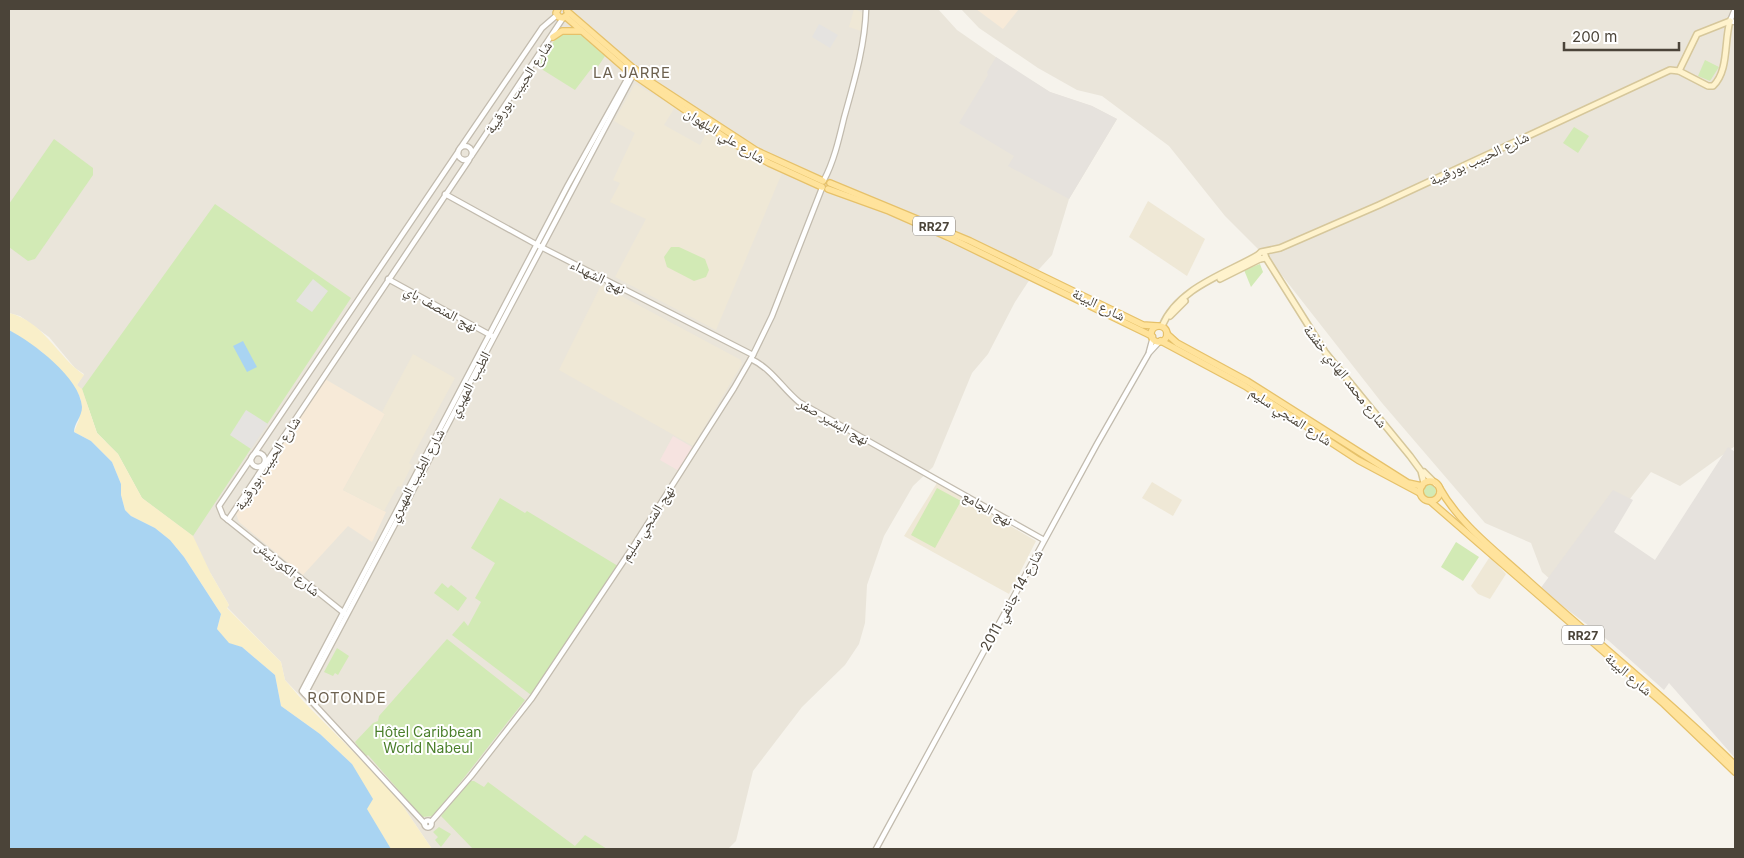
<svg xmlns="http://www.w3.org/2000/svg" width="1744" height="858" font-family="Inter,'Noto Naskh Arabic',sans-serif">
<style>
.residential{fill:#eae5da}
.commercial{fill:#f7ead8}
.industrial{fill:#e6e2dd}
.education{fill:#efe8d6}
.medical{fill:#f6e3e0}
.green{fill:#d2eab5}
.sand{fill:#f9efc9}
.parking{fill:#e5e3e0}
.water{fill:#a9d4f2}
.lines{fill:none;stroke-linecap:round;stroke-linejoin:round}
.tertiary-casing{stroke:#c2bbae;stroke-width:7}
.secondary-casing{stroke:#d6c79b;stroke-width:8}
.primary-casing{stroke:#e6c16a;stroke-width:8}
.tertiary{stroke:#fff;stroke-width:4.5}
.secondary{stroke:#fff3cd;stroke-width:5}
.primary{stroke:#ffe39c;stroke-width:5.5}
.labels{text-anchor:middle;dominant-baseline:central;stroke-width:4;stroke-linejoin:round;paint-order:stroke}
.shield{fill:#fff;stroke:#817c74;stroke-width:1}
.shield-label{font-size:12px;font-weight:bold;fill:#4b4439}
.street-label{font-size:14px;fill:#4b4439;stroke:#fff}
.park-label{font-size:14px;fill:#4a7f2a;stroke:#fff}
.neighbourhood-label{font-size:15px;letter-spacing:1px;fill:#6e6250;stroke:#fff}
</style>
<rect width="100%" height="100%" fill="#f6f3ec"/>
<!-- residential -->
<g class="residential">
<polygon points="9,9 938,9 957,30 1016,71 1050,92 1092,106 1117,119 1069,199 1052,255 1030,279 1015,302 988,354 972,373 933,467 913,486 884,536 867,585 865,623 859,644 845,665 802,707 753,771 736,841 728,849 432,849 394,793 285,680 281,662 227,607 229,605 211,574 142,498 118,454 108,446 77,385 84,374 75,368 49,337 20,316 9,313"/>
<polygon points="961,9 1735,9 1735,446 1680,486 1651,472 1560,588 1542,572 1531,543 1485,523 1382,403 1273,264 1225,216 1169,146 1102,96 1077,90 1038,68 979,28"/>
</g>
<!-- commercial -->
<g class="commercial">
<polygon points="976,9 1019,9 1003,29"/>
<polygon points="325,379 385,414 343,490 386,512 372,542 348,526 303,575 239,522 236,513"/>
</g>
<!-- industrial -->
<g class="industrial">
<polygon points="996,57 1050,92 1092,106 1117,119 1069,199 1008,166 1014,156 959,123 988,75 987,72"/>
<polygon points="1728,447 1735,452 1735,758 1669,683 1664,690 1609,641 1540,589 1613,490 1633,500 1614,532 1655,560"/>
</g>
<!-- education -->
<g class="education">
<polygon points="854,9 864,13 864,32 849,27"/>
<polygon points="635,84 675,107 664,125 700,145 708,130 782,173 716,330 615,277 646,219 610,202 620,183 613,180 635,133 614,121"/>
<polygon points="1148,201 1205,239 1187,276 1129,237"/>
<polygon points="601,285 741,360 742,364 693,446 559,370"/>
<polygon points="413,354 455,378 409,463 412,465 401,487 398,486 384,511 343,490 385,414 382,412"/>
<polygon points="1152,482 1182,500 1173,516 1142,498"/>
<polygon points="937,483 1036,541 1009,594 904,536"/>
<polygon points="1489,558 1492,559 1506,574 1490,599 1478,594 1471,586"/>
</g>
<!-- medical -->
<polygon class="medical" points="673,436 692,447 679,471 660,460"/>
<!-- green -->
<g class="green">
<polygon points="566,33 580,34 605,56 595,71 591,69 575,90 543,70 539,63 556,38"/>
<polygon points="1705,60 1719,67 1710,81 1698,76"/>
<polygon points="1574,127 1589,136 1578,153 1563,143"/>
<polygon points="54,139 93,168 93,175 35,259 28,261 9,247 9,204"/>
<polygon points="215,204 351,298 193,536 142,498 118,454 97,433 82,389"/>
<polygon points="671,247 679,247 705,259 709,270 706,277 694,281 667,267 664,257"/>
<polygon points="1260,264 1263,272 1251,287 1244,270"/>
<circle cx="1429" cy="491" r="7"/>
<polygon points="937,488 961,501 935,548 911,535"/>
<polygon points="500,498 525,513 527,511 618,566 531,695 452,635 464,621 468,626 481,602 475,598 495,563 471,548"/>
<polygon points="1456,542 1479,557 1463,581 1441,567"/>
<polygon points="442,583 448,588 451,585 467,598 458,611 434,593"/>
<polygon points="447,639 525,700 434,816 422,817 368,755 365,757 355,742 373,723 378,721 379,716"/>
<polygon points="337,648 349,656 338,675 335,673 333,676 324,672"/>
<polygon points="469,781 474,781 484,787 488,782 575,846 585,835 607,849 473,849 441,816"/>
<polygon points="439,827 451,834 441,847 435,840 438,837 433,832"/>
</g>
<!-- sand -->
<path class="sand" d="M9 313C43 321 57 356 84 375L77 385 82 389 97 433 118 454 142 498 193 536 211 574 229 605 227 608 281 662 285 680 304 702 394 793 432 849H391L366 809 352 764 320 734 281 706 275 675 242 647 229 644 217 629 221 614 184 557 170 540 155 528 131 516 125 510 121 495V484L112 462 91 441 74 432 79 420 81 400 78 393 42 352 9 330Z"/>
<!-- parking -->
<g class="parking">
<polygon points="819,24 838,35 830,48 812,37"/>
<polygon points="313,279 328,291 312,312 296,301"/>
<polygon points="246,410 268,424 251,449 230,435"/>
</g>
<!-- water -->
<g class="water">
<path d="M9 330C33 343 80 377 82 407 82 417 74 423 74 432L91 441 112 462 121 484V495L125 510 131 516 155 528 170 540 184 557 221 614 217 629 229 643 242 647 275 675 281 706 320 734 352 764 373 799 367 809 391 849H9Z"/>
<polygon points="243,341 257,367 247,372 233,346"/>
</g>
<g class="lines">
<defs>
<g id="tertiary">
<polyline points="1735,9 1730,21 1735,22"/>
<circle cx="465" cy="153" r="7"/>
<polyline points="461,147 542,28 557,15"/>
<polyline points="472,155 563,18"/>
<path d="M824 180C834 161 839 139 844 118 854 82 865 46 866 9"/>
<polyline points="445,194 541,247 753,355"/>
<polyline points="388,279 492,336"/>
<polyline points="1149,352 1153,337"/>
<path d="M751 359C772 369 782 388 799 402L1044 540"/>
<circle cx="258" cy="460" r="7"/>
<polyline points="228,520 469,160"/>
<polyline points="344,613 223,516 219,506 458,152"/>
<polyline points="305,694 633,75"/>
<circle cx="428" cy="824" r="3.5"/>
<polyline points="431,822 471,776 532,698 633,547 734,388 753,355 772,316 822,188"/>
<polyline points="425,824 302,691 568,185 630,74"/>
<polyline points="876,849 1097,444 1149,353 1160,341"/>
</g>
<g id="secondary">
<polyline points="1679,71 1697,34 1730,21"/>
<path d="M1264 252 1266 258 1260 259 1258 255 1261 252 1280 248 1379 205 1670 70 1679 71 1708 86H1713C1729 71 1724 41 1730 21"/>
<polyline points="1266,258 1325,352 1410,456 1421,471 1424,483"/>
<polyline points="1220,279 1260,259"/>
<polyline points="1170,316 1185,301"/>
<path d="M1162 326C1178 288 1225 274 1258 255"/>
<polyline points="1424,472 1436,484"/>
</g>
<g id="primary">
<polyline points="558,9 556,13 559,17 563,18 567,15"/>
<polyline points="567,11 633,68"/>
<polyline points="566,17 629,72"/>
<polyline points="553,37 562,31 581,31"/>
<polyline points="636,72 632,75 629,72 631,69 635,69 642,76 757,151 823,181"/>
<polyline points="634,75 733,143 769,163 822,187"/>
<polyline points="830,183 970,241 1143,325 1157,326"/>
<polyline points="828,189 889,211 948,237 1152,336"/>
<circle cx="1159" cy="334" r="8"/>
<polyline points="1167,334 1177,343 1247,381 1408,483 1422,486"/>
<polyline points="1161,341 1245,386 1358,460 1420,493"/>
<circle cx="1430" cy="491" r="10"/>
<path d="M1439 487C1459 523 1492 548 1522 575 1592 639 1667 698 1735 765"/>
<polyline points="1430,501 1664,704 1735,772"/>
</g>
</defs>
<!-- tertiary casing -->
<use href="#tertiary" class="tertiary-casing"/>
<!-- secondary casing -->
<use href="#secondary" class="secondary-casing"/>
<!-- primary casing -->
<use href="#primary" class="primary-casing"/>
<!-- tertiary -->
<use href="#tertiary" class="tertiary"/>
<!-- secondary -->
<use href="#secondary" class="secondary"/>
<!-- primary -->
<use href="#primary" class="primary"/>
</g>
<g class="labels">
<!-- shield labels -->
<g class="shield">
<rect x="913" y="216.5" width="42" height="19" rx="4"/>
<rect x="1562" y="625.5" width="42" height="19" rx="4"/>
</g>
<g class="shield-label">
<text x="934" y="226">RR27</text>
<text x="1583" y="635">RR27</text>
</g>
<!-- street labels -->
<g class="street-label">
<text transform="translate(518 87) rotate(-56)">شارع الحبيب بورقيبة</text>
<text transform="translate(725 135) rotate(32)">شارع علي البلهوان</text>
<text transform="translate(1479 158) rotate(-25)">شارع الحبيب بورقيبة</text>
<text transform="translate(598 276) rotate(27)">نهج الشهداء</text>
<text transform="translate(1099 304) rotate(26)">شارع البيئة</text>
<text transform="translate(441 308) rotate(29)">نهج المنصف باي</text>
<text transform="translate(1346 376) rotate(52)">شارع محمد الهادي خفشة</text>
<text transform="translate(469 384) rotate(-62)">الطيب المهيري</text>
<text transform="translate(1291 416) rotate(33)">شارع المنجي سليم</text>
<text transform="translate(834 421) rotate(30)">نهج البشير صفر</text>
<text transform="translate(267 463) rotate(-57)">شارع الحبيب بورقيبة</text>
<text transform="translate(416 475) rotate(-62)">شارع الطيب المهيري</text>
<text transform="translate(988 508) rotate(30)">نهج الجامع</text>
<text transform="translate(647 523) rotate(-57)">نهج المنجي سليم</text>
<text transform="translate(288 568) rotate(39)">شارع الكورنيش</text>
<text transform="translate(1011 600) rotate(-61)">شارع 14 جانفي 2011</text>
<text transform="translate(1629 674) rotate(41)">شارع البيئة</text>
</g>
<!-- park labels -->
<g class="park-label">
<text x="428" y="731">Hôtel Caribbean<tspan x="428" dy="16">World Nabeul</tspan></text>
</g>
<!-- neighbourhood labels -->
<g class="neighbourhood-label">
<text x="632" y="72">LA JARRE</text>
<text x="347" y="697">ROTONDE</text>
</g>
</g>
<!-- border -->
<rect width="1744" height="858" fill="none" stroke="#4b4439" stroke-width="20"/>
<!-- scale -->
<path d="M1564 42v8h115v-8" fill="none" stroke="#4b4439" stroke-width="2.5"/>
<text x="1572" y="42" font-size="15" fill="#4b4439" stroke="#ffffff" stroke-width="4" paint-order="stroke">200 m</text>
</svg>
